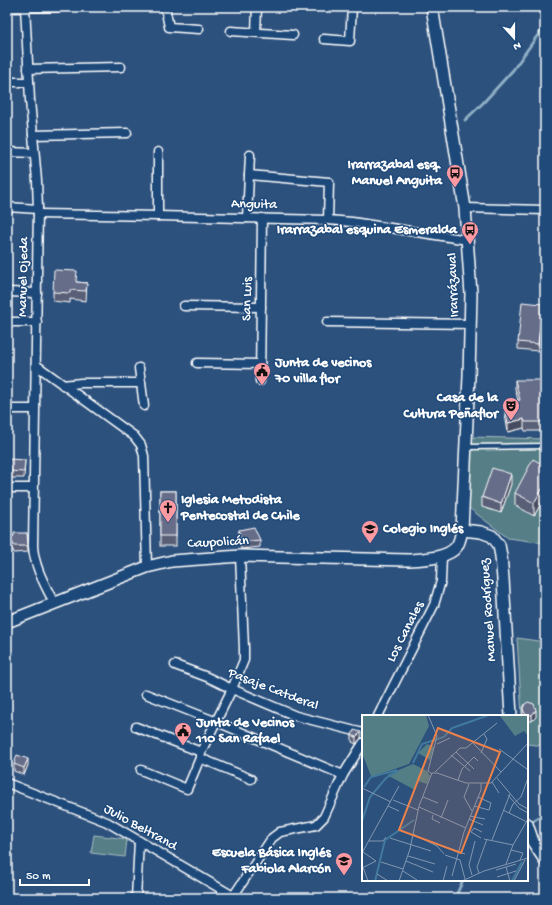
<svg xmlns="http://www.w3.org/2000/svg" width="552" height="905" font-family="'Gochi Hand',sans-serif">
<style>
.green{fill:#547e86;stroke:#aabec2}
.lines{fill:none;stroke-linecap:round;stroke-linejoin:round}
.stream{stroke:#8eafc4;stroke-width:3}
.service-casing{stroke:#fff;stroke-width:7}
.minor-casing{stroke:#fff;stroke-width:11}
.secondary-casing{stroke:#fff;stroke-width:14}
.service{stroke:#1f4a7a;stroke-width:4}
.minor{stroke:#1f4a7a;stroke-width:8}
.secondary{stroke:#1f4a7a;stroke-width:11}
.wall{fill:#585e76;stroke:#fff}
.shaded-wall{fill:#474c60;stroke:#fff}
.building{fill:#666d89;stroke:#fff}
.labels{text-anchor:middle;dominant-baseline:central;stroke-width:3;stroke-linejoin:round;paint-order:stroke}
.poi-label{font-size:14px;font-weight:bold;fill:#fff;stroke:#1f4a7a;text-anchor:end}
.street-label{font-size:14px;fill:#fff;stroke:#1f4a7a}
.inset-river{fill:none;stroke:#427a9d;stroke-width:2}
.inset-road{fill:none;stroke:#8197b1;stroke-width:1}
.view{fill:#ee8249;fill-opacity:0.15;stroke:#ee8249;stroke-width:2}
.inset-edge{fill:none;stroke:#fff;stroke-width:2}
</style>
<rect width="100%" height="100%" fill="#2d517d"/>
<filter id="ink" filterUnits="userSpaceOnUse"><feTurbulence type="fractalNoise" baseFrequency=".025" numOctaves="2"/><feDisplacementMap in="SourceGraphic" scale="8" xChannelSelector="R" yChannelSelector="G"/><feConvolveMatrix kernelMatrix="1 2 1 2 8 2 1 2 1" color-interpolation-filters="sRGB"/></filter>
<g filter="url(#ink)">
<!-- green -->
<g class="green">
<polygon points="471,437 545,439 545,543 508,538 469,508"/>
<polygon points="517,638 545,642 545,746 527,744 527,716 522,716"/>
<polygon points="94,835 127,839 125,857 91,853"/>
</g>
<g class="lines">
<!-- stream -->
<g class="stream">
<polyline points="465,120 483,103 513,70 545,25"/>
<polyline points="530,823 545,813"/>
<polyline points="455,898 463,880"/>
</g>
<defs>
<polyline id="service" points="467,447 545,446"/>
<g id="minor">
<path d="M25 7 30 100 37 181 38 209 33 546C34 566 45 585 54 603"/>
<polyline points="165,7 169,27 199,29"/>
<polyline points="7,8 58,7"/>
<polyline points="231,31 293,35"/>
<polyline points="256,32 257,7"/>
<polyline points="324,39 350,41 352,7"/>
<polyline points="28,69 121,67"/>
<polyline points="7,82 29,82"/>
<polyline points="33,135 127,133"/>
<polyline points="7,152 34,153"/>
<polyline points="249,175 329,182 328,220"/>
<polyline points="7,207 38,209"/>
<polyline points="465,208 545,210"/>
<polyline points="38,214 158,216 328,220 352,222 468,240"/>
<polyline points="158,216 158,152"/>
<polyline points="247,218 250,155"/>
<polyline points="7,292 37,293"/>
<polyline points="184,306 261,307"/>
<polyline points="7,322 37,322"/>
<polyline points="327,322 471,324"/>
<polyline points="197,363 260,364"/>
<polyline points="36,365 134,436 141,445 144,456 147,567"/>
<polyline points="139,368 144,406"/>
<polyline points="260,381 262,218"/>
<polyline points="63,385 81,383 141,383"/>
<polyline points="7,409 34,409"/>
<polyline points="7,488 33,488"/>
<polyline points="175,665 207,677 232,689 296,716 363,733"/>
<polyline points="146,694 217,722 343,775"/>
<polyline points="378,716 434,605 441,581 442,556"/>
<polyline points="136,727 201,752"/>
<polyline points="200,758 251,779"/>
<polyline points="141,770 187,789 200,758 201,752 232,689 244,660 244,648 240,556"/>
<polyline points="7,783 107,822 233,896"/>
<polyline points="136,898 139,841"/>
<polyline points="232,898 272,838 280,832 316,825 324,817 343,775 363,743"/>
</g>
<g id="secondary">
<polyline points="462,530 481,532 492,536 499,545 501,556 503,579 511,716"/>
<path d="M7 622 147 567 172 561 240 556 408 560C422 559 448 559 457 546 460 541 461 535 462 530L469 376 471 294 465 208 432 7"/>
<polyline points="527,824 533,842 545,860"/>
</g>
</defs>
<!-- service casing -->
<use href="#service" class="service-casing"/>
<!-- minor casing -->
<use href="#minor" class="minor-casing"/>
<!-- secondary casing -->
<use href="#secondary" class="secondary-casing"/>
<!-- service -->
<use href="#service" class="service"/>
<!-- minor -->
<use href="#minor" class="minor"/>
<!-- secondary -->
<use href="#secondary" class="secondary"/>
</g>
<!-- wall -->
<g class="wall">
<polygon points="77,282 87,283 86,301 70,299 70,303 53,301 53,292"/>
<polygon points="542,311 538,351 518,349 518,342"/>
<polygon points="515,380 545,410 545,431 525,431 524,428 508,432 505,415 505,406 507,406 507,403 518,400 515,389"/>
<polygon points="25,460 24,478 9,478 9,471"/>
<polygon points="545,466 545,496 534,516 515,505 515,493"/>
<polygon points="511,484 501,513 482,507 482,497"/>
<rect x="160" y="491" width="16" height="55"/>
<polygon points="239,530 260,540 260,547 241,549 239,536"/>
<polygon points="27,533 28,552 14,553 13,550 7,550 7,536 14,536"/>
<polygon points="523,708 536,717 532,721 527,721 527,716 523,716"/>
<polygon points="352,735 361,738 356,744 352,742"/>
<polygon points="14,764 28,765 24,775 14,771"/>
</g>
<!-- shaded-wall -->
<g class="shaded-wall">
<polygon points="542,304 542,311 538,351 538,344"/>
<polygon points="524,419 524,428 508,432 508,423"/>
<polygon points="511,474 511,484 501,513 501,504"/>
<polygon points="545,484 545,496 534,516 534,503"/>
<polygon points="536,710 536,717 532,721 532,715"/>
<polygon points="361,732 361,738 356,744 356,737"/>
<polygon points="28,759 28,765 24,775 24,768"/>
</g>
<!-- building -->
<g class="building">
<polygon points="54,270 77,271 76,282 87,283 86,291 70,290 70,293 53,292"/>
<polygon points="522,302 542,304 538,344 518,342"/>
<polygon points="515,380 543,380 545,410 545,422 525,422 524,419 508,423 505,406 508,405 507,403 520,400"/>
<polygon points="9,459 25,460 24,472 9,471"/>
<polygon points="533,459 545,466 545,484 534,503 515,493"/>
<polygon points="492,468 511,474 501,504 482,497"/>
<rect x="160" y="491" width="16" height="45"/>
<polygon points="254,527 260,540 241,542 239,530"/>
<polygon points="14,533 27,533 28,546 14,546 13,543 7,544 7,536 14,536"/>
<polygon points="528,702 534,704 536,710 532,715 527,715 524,712 523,708 525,704"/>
<polygon points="354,730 361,732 356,737 352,735"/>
<polygon points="17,755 28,759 24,768 14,764"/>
</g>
</g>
<!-- icons -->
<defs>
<symbol id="bus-pin" viewBox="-11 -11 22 30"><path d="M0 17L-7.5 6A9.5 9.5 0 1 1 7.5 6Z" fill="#ff9aa2" stroke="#1f4a7a"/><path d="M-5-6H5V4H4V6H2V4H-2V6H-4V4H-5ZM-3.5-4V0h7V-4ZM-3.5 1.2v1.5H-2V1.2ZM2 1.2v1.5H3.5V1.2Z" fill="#111"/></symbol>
<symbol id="civic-pin" viewBox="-11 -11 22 30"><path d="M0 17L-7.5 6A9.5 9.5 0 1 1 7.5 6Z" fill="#ff9aa2" stroke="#1f4a7a"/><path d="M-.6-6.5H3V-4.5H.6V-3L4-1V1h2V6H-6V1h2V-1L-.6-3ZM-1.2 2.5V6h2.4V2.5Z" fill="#111"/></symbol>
<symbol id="theatre-pin" viewBox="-11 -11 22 30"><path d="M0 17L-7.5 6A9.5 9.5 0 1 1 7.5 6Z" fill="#ff9aa2" stroke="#1f4a7a"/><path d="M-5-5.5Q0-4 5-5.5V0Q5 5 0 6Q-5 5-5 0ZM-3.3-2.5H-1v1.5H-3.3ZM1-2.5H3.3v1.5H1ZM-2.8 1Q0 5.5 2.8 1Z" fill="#111"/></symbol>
<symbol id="church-pin" viewBox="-11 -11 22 30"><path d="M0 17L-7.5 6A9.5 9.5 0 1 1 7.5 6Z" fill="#ff9aa2" stroke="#1f4a7a"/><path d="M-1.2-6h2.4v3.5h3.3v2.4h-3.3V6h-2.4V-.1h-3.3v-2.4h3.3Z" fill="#111"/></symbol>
<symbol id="school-pin" viewBox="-11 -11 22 30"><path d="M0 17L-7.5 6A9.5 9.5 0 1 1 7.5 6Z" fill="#ff9aa2" stroke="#1f4a7a"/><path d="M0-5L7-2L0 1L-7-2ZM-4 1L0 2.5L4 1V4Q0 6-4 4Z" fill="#111"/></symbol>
</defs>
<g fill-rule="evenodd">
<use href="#bus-pin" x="445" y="163" width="20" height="27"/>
<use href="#bus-pin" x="460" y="220" width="20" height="27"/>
<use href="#civic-pin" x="252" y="361" width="20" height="27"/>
<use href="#theatre-pin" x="501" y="396" width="20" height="27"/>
<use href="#church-pin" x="158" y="498" width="20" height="27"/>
<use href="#school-pin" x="360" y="519" width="20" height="27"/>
<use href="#civic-pin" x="173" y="721" width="20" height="27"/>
<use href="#school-pin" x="334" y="851" width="20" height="27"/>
</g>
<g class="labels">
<!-- poi labels -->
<g class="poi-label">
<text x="442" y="165">Irarrazabal esq.<tspan x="442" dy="16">Manuel Anguita</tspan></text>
<text x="457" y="230">Irarrazabal esquina Esmeralda</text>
<text x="275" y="363" text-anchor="start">Junta de vecinos<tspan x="275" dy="16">70 villa flor</tspan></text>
<text x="498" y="398">Casa de la<tspan x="498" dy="16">Cultura Peñaflor</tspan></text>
<text x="181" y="500" text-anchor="start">Iglesia Metodista<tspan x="181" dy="16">Pentecostal de Chile</tspan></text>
<text x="383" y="529" text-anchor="start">Colegio Inglés</text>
<text x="196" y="723" text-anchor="start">Junta de Vecinos<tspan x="196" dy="16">110 San Rafael</tspan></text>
<text x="331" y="853">Escuela Básica Inglés<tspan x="331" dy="16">Fabiola Alarcón</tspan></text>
</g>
<!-- street labels -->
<g class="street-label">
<text transform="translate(254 205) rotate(1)">Anguita</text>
<text transform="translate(24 277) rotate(-89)">Manuel Ojeda</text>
<text transform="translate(454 285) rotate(-92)">Irarrázaval</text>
<text transform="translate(248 299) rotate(-89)">San Luis</text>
<text transform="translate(218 543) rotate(-3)">Caupolicán</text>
<text transform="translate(489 610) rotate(-94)">Manuel Rodríguez</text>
<text transform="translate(406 632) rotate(-63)">Los Canales</text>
<text transform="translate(273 690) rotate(21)">Pasaje Catderal</text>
<text transform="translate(140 828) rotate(29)">Julio Beltrand</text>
</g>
</g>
<!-- overview -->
<g transform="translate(362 715)">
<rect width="166" height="166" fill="#2d517d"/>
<path d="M0 0H64L67 11 47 49 12 61H9L0 38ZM166 0V21L162 16 153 21 138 1ZM65 29 72 32 68 45 56 38ZM51 49 65 56 68 61 65 69 56 66 53 75 25 60Z" fill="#547e86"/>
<path class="inset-river" d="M51 48 60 29 82 22 90 13 127 0M2 72 9 62 35 55M0 106 8 82 24 63 36 56M13 166 23 125 52 105M150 166 160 147"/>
<path class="inset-road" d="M66 0 75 21 66 56 70 59M111 28 139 57M75 29 88 23M137 34 165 54M94 37 112 54M119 38 125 24 122 19M89 40 108 56M73 57 98 33H104L135 8M135 63 157 89 166 94M96 65 100 54 112 42 116 46M130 67 137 78M107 69 102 82 110 96M0 73 29 87M146 80 157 93 166 98M61 82 76 88M31 85 56 95M26 91 37 96M112 91 127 95 129 88 116 82M57 92 104 113M141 95 165 107M147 98 151 89 159 82 166 63M71 100 70 104 78 108M108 101 123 104M79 103 86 85M107 104 121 110M51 119 75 131 82 139M28 123 69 136M119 123 109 117 112 113 120 117M122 124 151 130M130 125 148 79M7 126H21L24 122M87 133 103 139M149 135 161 138 158 145M0 138 37 71M83 140 98 145 103 164M46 141 73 149M44 146 71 157M19 147 41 154M144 149 151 130 166 104M1 152 6 166M144 152 148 166M0 153 14 146 1 137M134 155 154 149M41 156 55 165M117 158 115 152 125 124M15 159 26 166M110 160 107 150 113 126M90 161 102 117 119 75V68M135 162 154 156M37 166 48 134 57 91 70 58H75L104 68H129L166 28M81 166 85 151M100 166 122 156 166 143M152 166 163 145"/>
<path class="view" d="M76 13 138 37 99 138 37 115Z"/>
<rect width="166" height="166" class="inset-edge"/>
</g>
<!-- margin -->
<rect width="552" height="905" fill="none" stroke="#1f4a7a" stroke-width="24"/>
<rect x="12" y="12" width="528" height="881" fill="none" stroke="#fff" stroke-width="1.5" filter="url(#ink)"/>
<!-- north arrow -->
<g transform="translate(514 38) rotate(159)" stroke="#1f4a7a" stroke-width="3" paint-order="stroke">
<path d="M0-3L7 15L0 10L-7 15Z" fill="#ffffff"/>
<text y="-6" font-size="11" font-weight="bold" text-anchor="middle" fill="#ffffff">N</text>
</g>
<!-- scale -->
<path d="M20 879v6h69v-6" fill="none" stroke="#ffffff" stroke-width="2"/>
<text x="26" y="879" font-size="12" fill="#ffffff" stroke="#1f4a7a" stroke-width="3" paint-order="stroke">50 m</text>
</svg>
